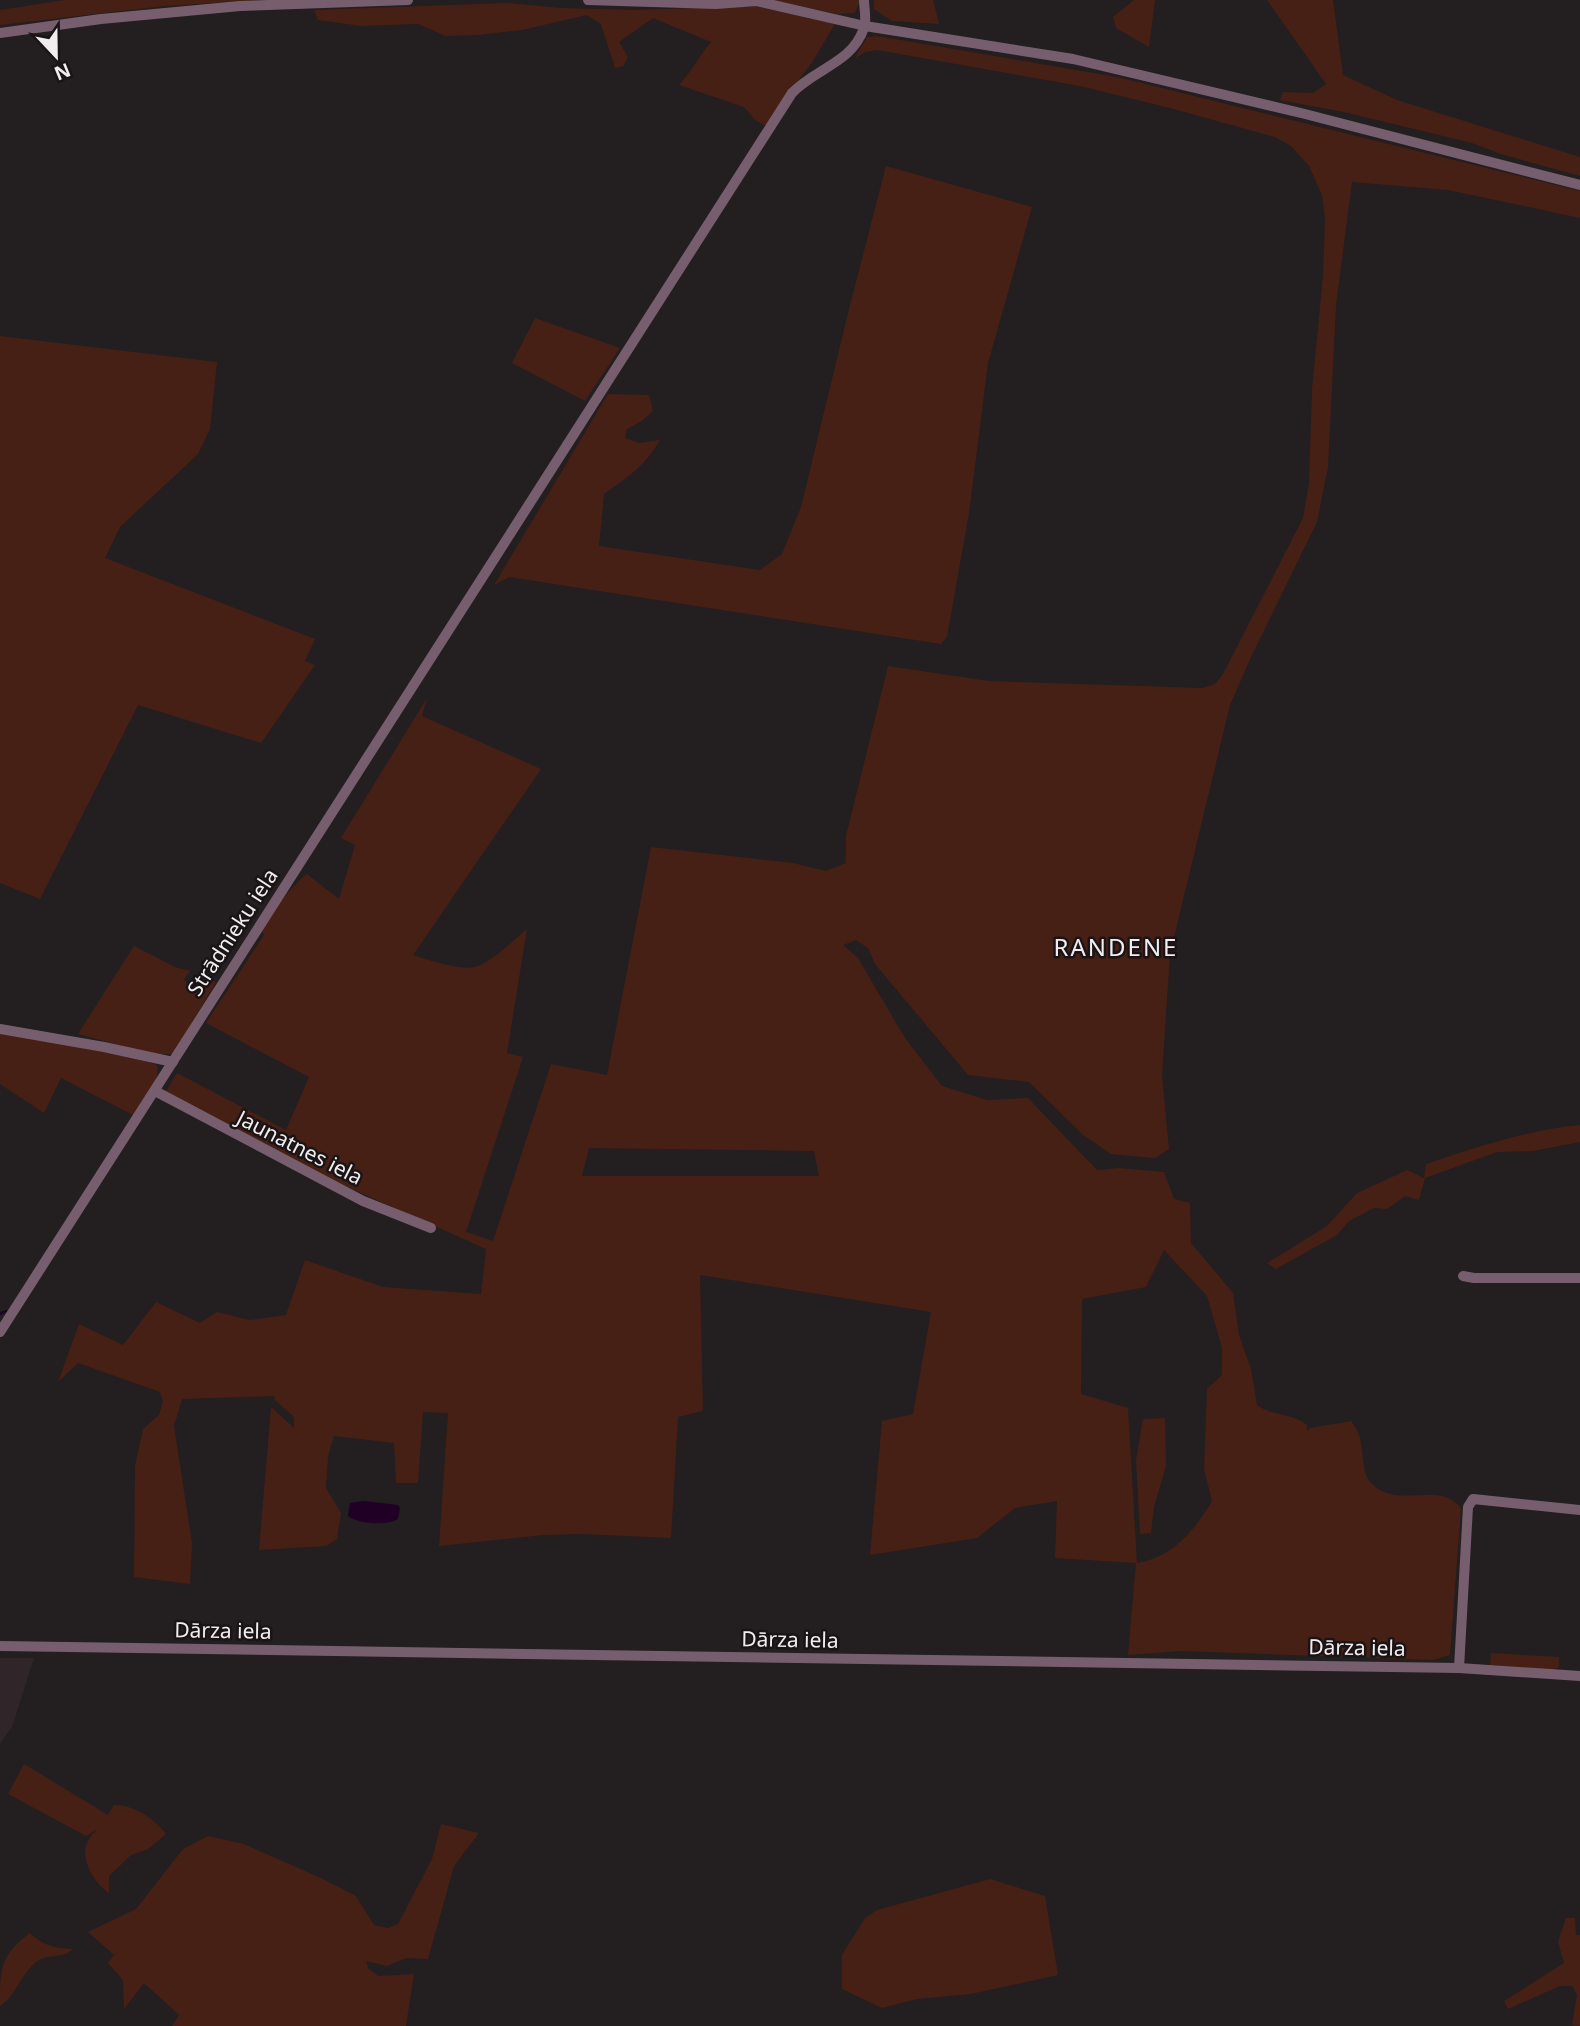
<svg xmlns="http://www.w3.org/2000/svg" width="1580" height="2026" font-family="'Noto Sans',sans-serif">
<style>
.built{fill:#302528}
.green{fill:#472015;fill-rule:evenodd}
.water{fill:#200025}
.lines{fill:none;stroke-linecap:round;stroke-linejoin:round}
.stream{stroke:#200025;stroke-width:2.5}
.minor{stroke:#775e6e;stroke-width:10}
.labels{text-anchor:middle;dominant-baseline:central;stroke-width:5;stroke-linejoin:round;paint-order:stroke}
.street-label{font-size:21px;fill:#f1edee;stroke:#1a1416}
.quarter-label{font-size:24px;letter-spacing:2px;fill:#f1edee;stroke:#1a1416}
</style>
<rect width="100%" height="100%" fill="#231e1f"/>
<!-- built -->
<polygon class="built" points="0,1658 34,1658 12,1727 0,1744"/>
<!-- green -->
<g class="green">
<polygon points="65,0 263,0 164,6 0,25 0,10"/>
<polygon points="773,0 860,0 855,13 838,14"/>
<polygon points="874,0 933,0 939,24 892,21 874,9"/>
<polygon points="1134,0 1155,0 1149,47 1116,28 1113,17"/>
<polygon points="1267,0 1333,0 1343,75 1397,100 1580,157 1580,176 1501,154 1472,143 1344,112 1280,100 1283,92 1313,93 1326,84"/>
<path d="M507 3 561 8 636 10 754 6 835 24 811 64 776 109 766 126 755 120 744 107 679 85C691 72 699 56 711 42L653 18 619 42 628 57 623 66 615 68 601 24 587 15 522 30 478 35 446 36 418 24 361 26 318 20 314 10Z"/>
<path d="M877 36 1117 77 1580 191V218L1448 190 1352 182 1336 305 1328 467 1317 522 1251 657 1230 705 1170 954 1162 1076 1169 1149 1155 1158 1111 1154 1082 1134 1029 1082 968 1075 875 964 868 948 856 940 843 945 858 958 905 1038 942 1086 987 1100 1028 1098 1097 1170 1119 1168 1164 1172 1174 1199 1190 1203 1191 1243 1233 1293 1239 1335 1251 1369 1257 1405C1274 1417 1290 1412 1307 1425V1431L1310 1428 1351 1421C1354 1426 1358 1430 1359 1435 1364 1449 1361 1473 1371 1483 1398 1511 1438 1479 1461 1508L1450 1655 1433 1660 1182 1651 1128 1655 1136 1563 1055 1558 1057 1501 1015 1508 977 1538 870 1555 882 1421 913 1414 931 1312 700 1275 703 1411 678 1417 671 1538 581 1534 544 1535 439 1546 448 1413 423 1412 418 1483H396L394 1443 334 1436 328 1456 326 1488 341 1513 337 1539 326 1546 259 1550 271 1407 294 1428V1417L275 1400 274 1396 182 1399 174 1426 192 1543 190 1584 134 1577 135 1466 143 1429 159 1415 163 1402 160 1392 78 1363 58 1382 79 1324 123 1345 156 1302 200 1323 217 1312 250 1320 286 1315 305 1260 383 1287 481 1294 486 1249 332 1180 165 1093 177 1073 286 1130 309 1077 206 1023 264 935 262 930C273 909 289 889 307 874L339 899 355 845 341 838 427 698 422 716 541 769 413 955C428 960 464 972 478 966 496 959 512 941 527 929L507 1053 523 1057 466 1232 493 1241 551 1064 607 1075 651 847 793 863 826 871 846 863V836L888 666 989 681 1203 688 1215 684 1223 674 1303 518 1309 483 1312 389 1323 276 1325 219 1322 195 1309 166 1291 146 1275 137 1170 108 1080 86 877 50 865 52 855 58 867 37ZM589 1148 814 1151 819 1176H582ZM1164 1250 1207 1296 1222 1348V1375L1207 1389 1204 1469 1212 1501C1194 1531 1173 1557 1137 1563L1128 1408 1081 1394 1082 1299 1146 1287Z"/>
<path d="M886 166 1032 207 988 363 969 513 947 637 941 644 509 577 494 585 608 394 649 395 653 411 642 421 627 429 625 438 639 443 660 440C645 466 628 477 604 494L599 546 760 570 782 554 801 507 849 309Z"/>
<polygon points="535,318 620,348 585,401 512,363"/>
<polygon points="0,336 217,362 210,429 198,454 120,527 105,558 315,639 305,661 315,665 261,743 138,705 40,899 0,883"/>
<polygon points="134,946 175,967 190,971 184,979 193,994 202,979 216,982 173,1054 153,1054 78,1034"/>
<path d="M0 1032 144 1060 157 1065C160 1084 145 1100 135 1116L61 1078 44 1113 0 1084Z"/>
<path d="M1580 1125V1142L1533 1151 1497 1152 1425 1178 1419 1200 1405 1196 1387 1209 1374 1208 1349 1221 1337 1235 1276 1269 1267 1263 1327 1226 1357 1193 1407 1170 1424 1178 1426 1164C1476 1147 1527 1130 1580 1125Z"/>
<polygon points="1165,1418 1166,1466 1154,1507 1151,1533 1140,1534 1136,1460 1143,1419"/>
<polygon points="1491,1653 1559,1657 1559,1667 1552,1670 1490,1665"/>
<path d="M24 1764 108 1815 114 1805C134 1805 154 1818 166 1834L148 1849 131 1855 109 1876V1893C95 1884 80 1860 87 1843 89 1838 94 1833 97 1829L86 1836 8 1794Z"/>
<polygon points="441,1824 479,1833 454,1866 428,1959 406,1958 387,1966 366,1961 368,1968 378,1976 414,1974 406,2026 172,2026 179,2015 144,1983 124,2009 123,1980 108,1963 114,1955 88,1932 136,1909 183,1849 208,1836 244,1844 323,1879 356,1896 374,1925 388,1928 398,1924 432,1859"/>
<polygon points="990,1879 1045,1896 1058,1975 971,1994 917,1999 882,2008 842,1989 842,1955 865,1918 877,1910"/>
<polygon points="1566,1918 1575,1918 1576,1935 1580,1935 1580,2026 1572,2025 1577,1995 1572,1986 1560,1986 1508,2009 1504,2001 1564,1963 1558,1942"/>
<path d="M30 1933C44 1946 54 1948 73 1949 63 1960 47 1953 36 1962 21 1974 16 1995 0 2006 0 1969 0 1955 30 1933Z"/>
</g>
<!-- water -->
<path class="water" d="M364 1501 398 1505 400 1508 398 1519C387 1526 358 1524 348 1516L350 1503Z"/>
<g class="lines">
<!-- stream -->
<polyline class="stream" points="0,1314 6,1311"/>
<!-- minor -->
<g class="minor">
<polyline points="588,0 716,4 756,1 865,26 1073,59 1305,114 1580,185"/>
<polyline points="0,33 101,19 240,6 408,0"/>
<polyline points="0,1029 104,1047 173,1062"/>
<polyline points="155,1091 363,1201 431,1228"/>
<polyline points="1463,1276 1474,1278 1580,1278"/>
<path d="M0 1332C263 918 530 507 792 93 816 68 852 63 864 28 867 20 864 8 864 0"/>
<polyline points="0,1646 1459,1668 1580,1676"/>
<polyline points="1459,1668 1468,1507 1473,1499 1580,1510"/>
</g>
</g>
<g class="labels">
<!-- street labels -->
<g class="street-label">
<text transform="translate(232 932) rotate(-57)">Strādnieku iela</text>
<text transform="translate(300 1147) rotate(27)">Jaunatnes iela</text>
<text transform="translate(223 1630) rotate(1)">Dārza iela</text>
<text transform="translate(790 1639) rotate(1)">Dārza iela</text>
<text transform="translate(1357 1647) rotate(1)">Dārza iela</text>
</g>
<!-- quarter labels -->
<g class="quarter-label">
<text x="1116" y="946">RANDENE</text>
</g>
</g>
<!-- north arrow -->
<g transform="translate(56 56) rotate(158)" stroke="#1a1416" stroke-width="5" paint-order="stroke">
<path d="M0-5L12 26L0 18L-12 26Z" fill="#f1edee"/>
<text y="-10" font-size="19" font-weight="bold" text-anchor="middle" fill="#f1edee">N</text>
</g>
</svg>
